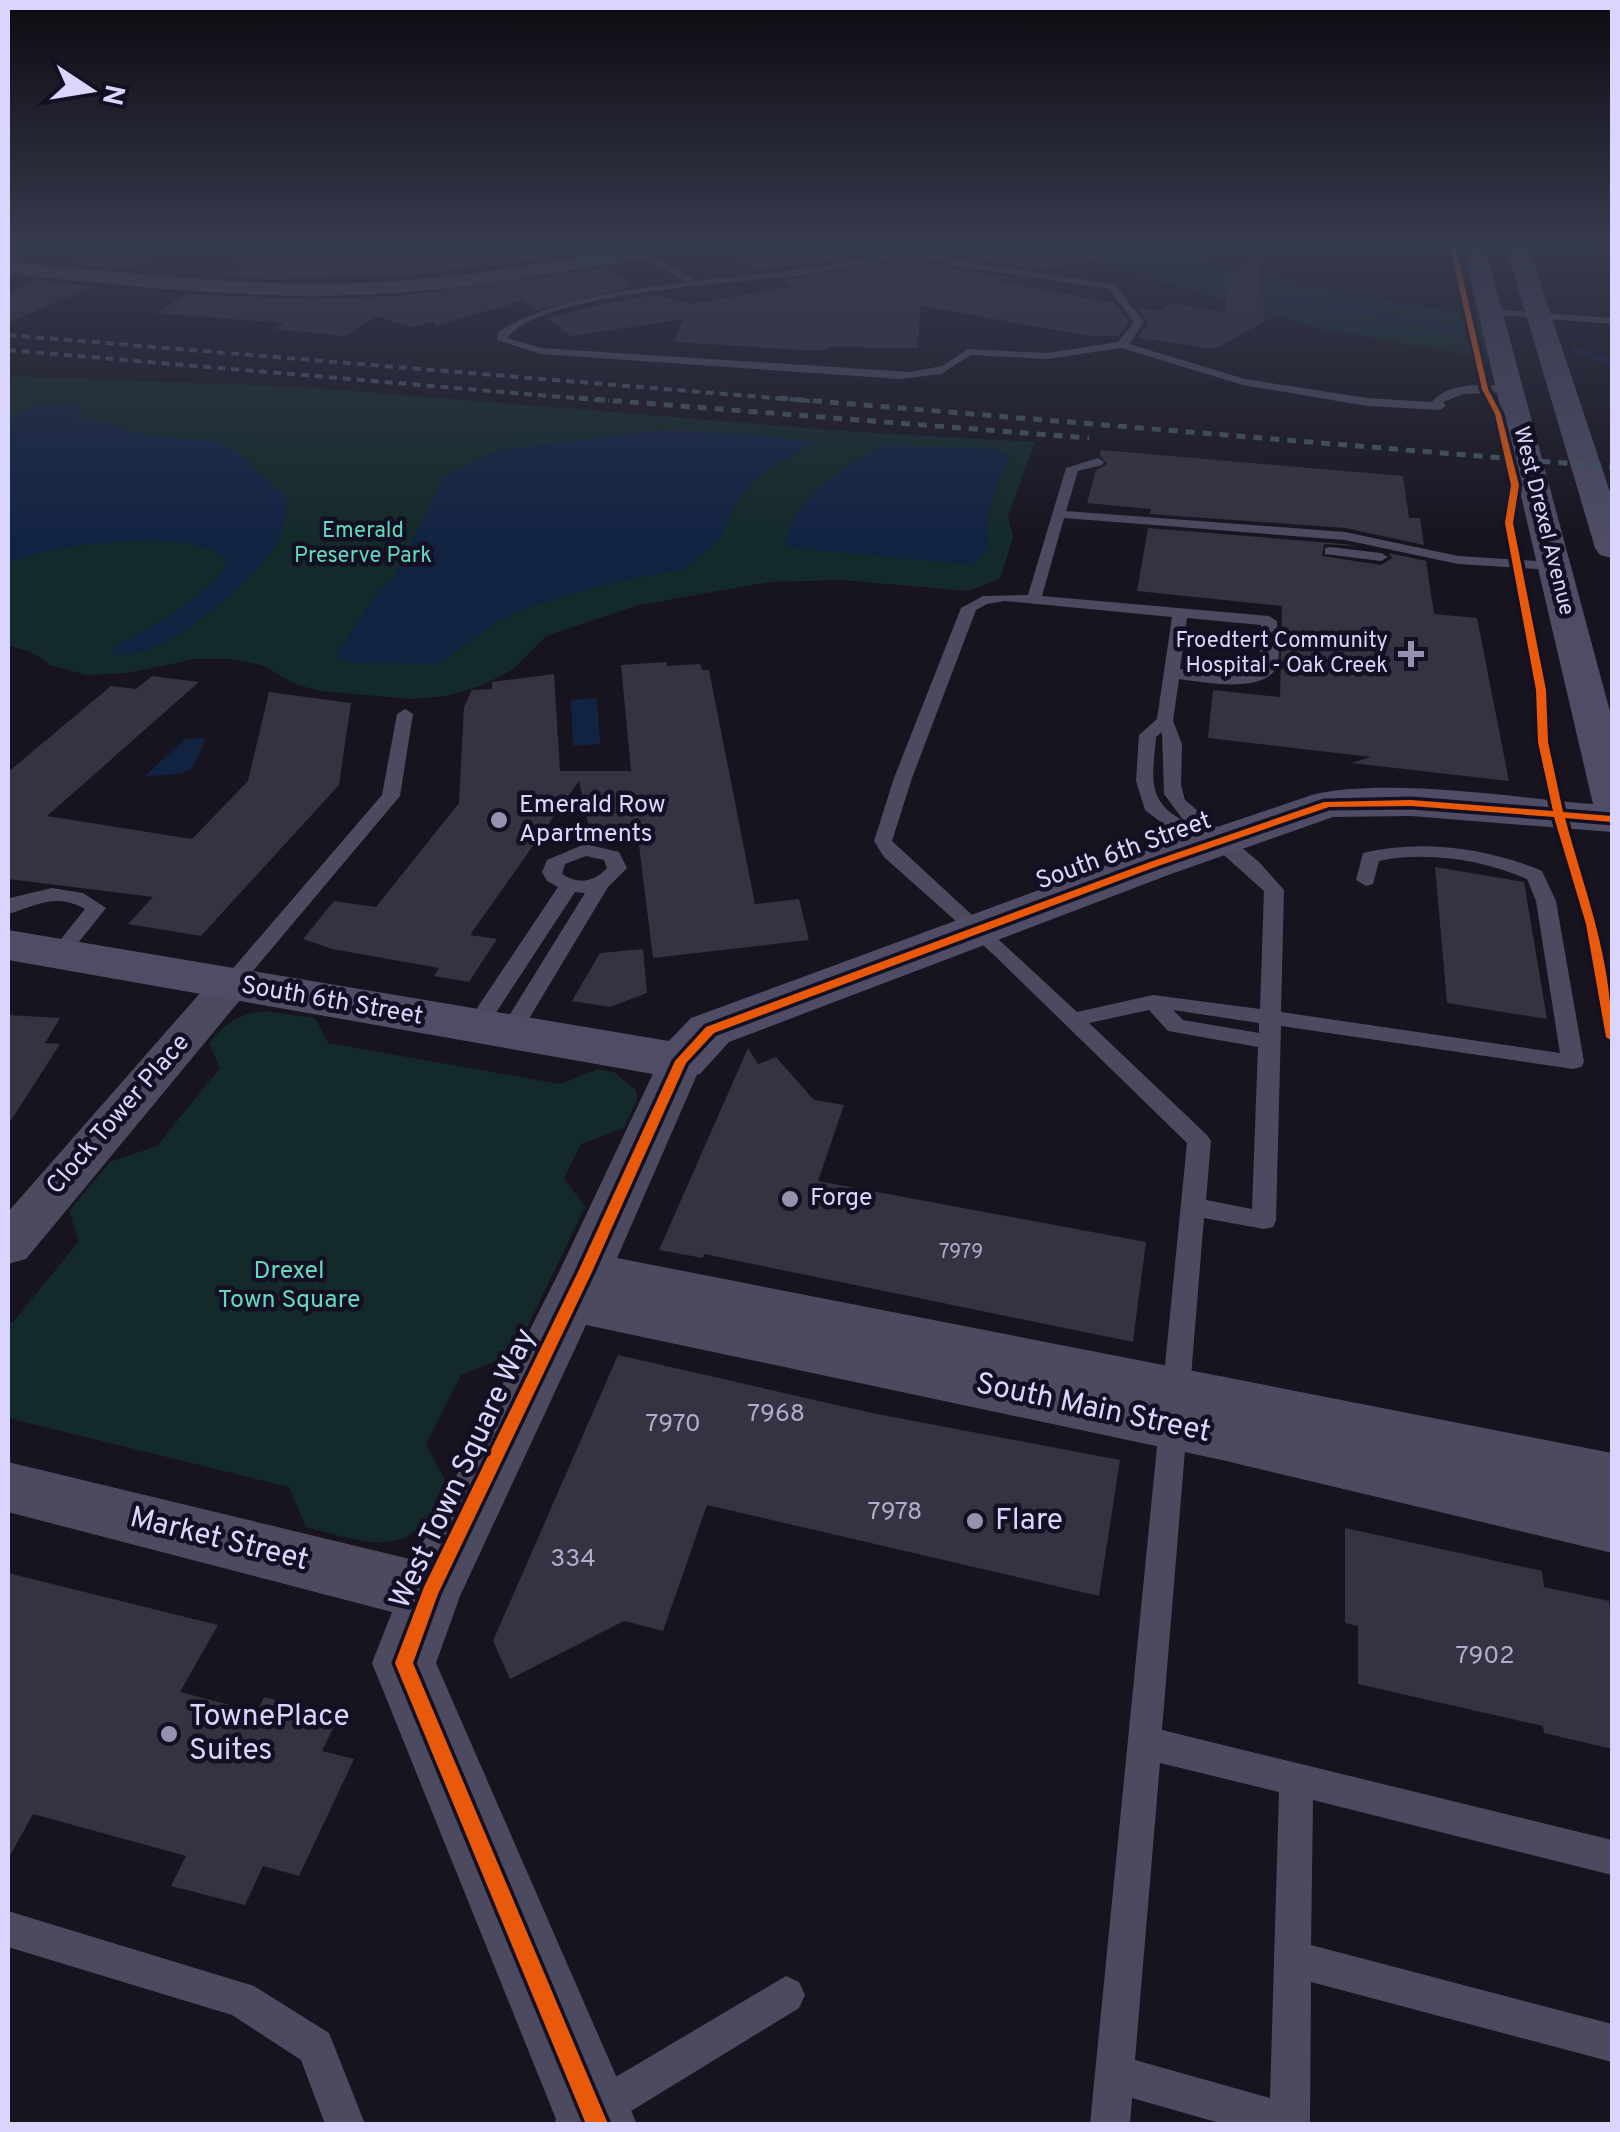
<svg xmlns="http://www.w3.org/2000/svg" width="1620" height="2132" font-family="Overpass,sans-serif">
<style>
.green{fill:#142a2a}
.water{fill:#122342}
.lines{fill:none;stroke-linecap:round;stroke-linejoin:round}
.stream{stroke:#122342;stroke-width:5}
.building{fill:#353241}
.lane{fill:#4c4a5f;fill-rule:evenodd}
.street{fill:#4c4a5f;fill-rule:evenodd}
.secondary{fill:#4e4d65;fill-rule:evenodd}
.rail-far1{stroke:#455766;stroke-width:4;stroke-dasharray:8 6;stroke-linecap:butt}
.rail{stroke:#455766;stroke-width:5;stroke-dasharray:9 8;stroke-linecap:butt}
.cycleway-casing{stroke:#141023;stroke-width:7}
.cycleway{fill:#e8590c;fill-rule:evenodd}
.poi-dot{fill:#9691af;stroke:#141023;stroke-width:4}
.labels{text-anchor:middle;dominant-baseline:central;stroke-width:9;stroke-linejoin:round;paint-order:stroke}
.number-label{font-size:20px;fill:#b1accd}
.far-street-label{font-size:22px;fill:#dad5fc;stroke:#141023}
.far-park-label{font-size:22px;fill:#66d7be;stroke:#141023}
.far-poi-label{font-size:22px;fill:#dad5fc;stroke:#141023;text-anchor:end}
.poi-label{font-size:25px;fill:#dad5fc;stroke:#141023;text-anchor:start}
.street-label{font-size:25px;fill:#dad5fc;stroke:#141023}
.park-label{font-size:25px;fill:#66d7be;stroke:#141023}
.near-number-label{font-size:25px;fill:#b1accd}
.near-street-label{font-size:30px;fill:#dad5fc;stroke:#141023}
.near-poi-label{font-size:30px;fill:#dad5fc;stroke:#141023;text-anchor:start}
</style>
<rect width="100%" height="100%" fill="#17141f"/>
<!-- green -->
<g class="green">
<polygon points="1059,243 1157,243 1219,266 1288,282 1480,317 1490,359 1316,328 1146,277"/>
<polygon points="8,376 305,387 858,432 1035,442 1008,516 1013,537 1000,579 968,591 842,580 769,582 639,605 546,636 512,670 483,685 447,696 411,699 321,691 297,685 262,665 230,659 195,659 128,673 86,675 50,665 33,653 8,645"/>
<path d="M265 1011 315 1018 328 1043 560 1084 598 1069 614 1072 636 1090 637 1099 624 1128 581 1144 564 1178 585 1207 514 1354 461 1375 426 1444 448 1486C410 1562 377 1545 306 1527L289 1487 8 1418V1324L14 1321 79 1241 69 1211 110 1162 157 1146 220 1068 209 1043C225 1023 240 1013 265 1011Z"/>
</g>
<!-- water -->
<g class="water">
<path d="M29 405H76L83 408 77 418 112 424 142 434 218 442 239 453 287 499C285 514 285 532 276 545 255 580 152 672 110 652L116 646C154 625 201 602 226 565L225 558C185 526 52 544 8 563V425Z"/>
<polygon points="662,430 764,435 815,443 777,464 748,487 732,509 723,536 685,569 603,585 526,608 497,622 438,664 350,663 340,660 337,654 377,593 394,576 445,476 499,450"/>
<path d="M887 445 995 449 1010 455C1004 472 993 490 989 508 984 533 999 545 971 565L786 547C788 501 849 461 887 445Z"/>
<polygon points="597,698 600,744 573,746 571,700"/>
<path d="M205 738C191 780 187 773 145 776L185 739Z"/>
</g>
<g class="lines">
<!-- stream -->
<g class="stream">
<polyline points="1109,243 1199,282 1469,331"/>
<polyline points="1574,349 1612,363"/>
</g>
</g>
<!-- building -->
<g class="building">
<polygon points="229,243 271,246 273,243 386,243 392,263 508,243 569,243 584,253 397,277 270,279 220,277 240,266"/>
<polygon points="789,243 833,243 860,256 758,270 725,253"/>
<polygon points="913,243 1099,243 1100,258 1046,270 958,256"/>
<polygon points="102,247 169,252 130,269 69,264"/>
<polygon points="915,258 955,270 1010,278 994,281 1115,303 1129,322 1118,336 1090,336 921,306 917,348 829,347 820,351 674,342 684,319 571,336 548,319 601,304 656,295 691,304 790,287 779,281"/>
<polygon points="1258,258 1265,321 1215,349 1138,338 1148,322 1137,307 1159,311 1174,303 1225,313 1226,275"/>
<polygon points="608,268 635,286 536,310 523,300 436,326 433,322 411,327 376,316 345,336 275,329 284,323 154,313 188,294 312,299 400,296"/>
<polygon points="35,280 51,282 92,286 8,323 8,294"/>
<polygon points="1101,450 1403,476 1409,518 1420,518 1424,545 1345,528 1150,514 1151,509 1087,503 1096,470 1107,464 1100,455"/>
<polygon points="1148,528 1344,544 1357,546 1324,544 1322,556 1381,565 1392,558 1389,553 1426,561 1434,614 1477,618 1509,781 1351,763 1371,757 1208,738 1213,690 1280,697 1282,606 1137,591"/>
<polygon points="666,662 667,666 700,664 702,670 709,670 755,904 799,899 809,940 653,958 637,829 590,832 579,781 470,935 497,939 469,982 434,976 439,968 332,949 303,939 334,901 376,907 459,803 464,707 472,690 492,689 492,682 554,674 560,771 631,771 621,665"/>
<polygon points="152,676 199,682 47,816 192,839 248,781 269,692 351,703 339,785 201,936 128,924 153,897 8,879 8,772 111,686 136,689"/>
<polygon points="1435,867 1524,882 1547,1019 1447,1003"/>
<polygon points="643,949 647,993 610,1007 572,1001 600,953"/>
<polygon points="8,1015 60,1018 45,1043 60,1044 8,1125"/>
<polygon points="748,1048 758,1064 776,1057 814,1100 844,1105 818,1181 1146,1242 1133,1342 704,1254 703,1258 659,1250"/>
<polygon points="618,1355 872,1413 1120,1460 1099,1596 707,1505 663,1631 624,1621 510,1679 493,1641"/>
<polygon points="1345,1528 1542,1571 1544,1587 1609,1601 1612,1629 1612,1749 1544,1733 1543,1726 1358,1684 1358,1626 1345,1623"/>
<polygon points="8,1573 218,1625 180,1692 257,1712 264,1697 339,1716 322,1751 354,1759 299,1876 263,1866 245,1905 171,1886 186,1856 33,1814 8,1859"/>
</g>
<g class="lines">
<!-- lane -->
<g class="lane">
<path d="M900 243 957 260 1115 285 1144 322 1129 344 1245 379 1367 398 1432 402C1449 381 1485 385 1510 386L1516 389 1510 392 1463 394 1443 402 1446 406 1440 410 1367 406 1243 385 1121 348 1047 359 971 355 941 374 900 379 540 354 497 340 498 332C554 298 622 291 686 282L637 254 640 249 697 281 813 268 905 251 897 248ZM915 254 956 266 1109 289 1134 322 1118 342 1047 353 968 349 942 366 910 372 541 348 507 338C542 292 742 283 802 275 840 270 878 263 915 254Z"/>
<polygon points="1491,309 1612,318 1612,324 1487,314"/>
<path d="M1098 458 1104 462 1102 465 1078 471 1066 511 1345 532 1458 556 1554 562 1561 566 1554 570 1458 564 1345 540 1064 518 1042 596 1269 616 1277 621C1277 635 1282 655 1276 668 1263 694 1202 682 1179 679L1173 721 1182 744 1181 785 1185 800 1259 862 1284 890 1281 1012 1560 1053 1536 901 1527 879C1483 860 1426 851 1379 861L1373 884 1366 886 1356 880 1363 853C1421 839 1487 848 1542 871L1556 901 1584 1062 1581 1067 1573 1069 1281 1026 1276 1220 1273 1227 1264 1229 1204 1218 1162 1730 1612 1840V1875L1313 1800 1311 1945 1612 2024V2062L1311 1982 1310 2124H1223L1132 2098 1130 2124H1090L1187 1143 995 956 884 857 874 841 894 778 961 608 983 596 1028 595 1066 468ZM1005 601 1172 617 1157 719 1139 735 1136 781 1145 810 1167 827 1216 848 1264 891 1260 1009 1153 995 1077 1012 892 841 912 778 976 610 987 604ZM1187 618 1261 625 1260 668 1238 675 1180 669ZM1162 732 1164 794 1184 821C1145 801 1153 775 1156 737ZM1149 1010 1168 1031 1258 1047 1252 1209 1206 1200 1211 1141 1207 1135 1089 1023ZM1173 1010 1259 1023V1033L1183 1020ZM1160 1763 1279 1792 1270 2098 1135 2060Z"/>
<polygon points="1330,547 1381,553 1388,557 1381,561 1325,554 1325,548"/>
<polygon points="405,709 413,714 400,796 237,990 223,990 219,985 223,980 382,795 397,714"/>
<path d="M585 844 619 852 627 868 608 887 518 1037H502L499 1032 585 893 575 892 484 1031H468L465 1026 558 887 547 881 542 872 547 860ZM586 856 604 860 607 868C594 882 579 885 562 874L565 864Z"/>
<path d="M52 888 83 893 106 908 66 958 59 960 49 954 85 909C55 892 36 906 8 914L10 898Z"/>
<polygon points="8,1911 254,1986 329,2033 365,2124 325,2124 301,2060 232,2015 8,1947"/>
<polygon points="786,1976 799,1982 805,1995 799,2008 610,2124 554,2124 560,2110"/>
</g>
<!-- street -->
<g class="street">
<path d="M667 243H712L703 248C588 267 473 291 356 295 240 299 123 285 8 274V262C124 272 241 287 358 283 462 280 564 259 667 243Z"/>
<polygon points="230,972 245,976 251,985 245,994 26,1259 8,1264 8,1212 215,976"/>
<polygon points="681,1046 697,1050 703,1061 617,1258 1612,1453 1612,1553 1222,1460 586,1325 460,1596 436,1663 637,2124 558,2124 372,1663 392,1612 8,1512 8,1462 414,1560 559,1272 659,1061 665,1050"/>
</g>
<!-- secondary -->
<g class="secondary">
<path d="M1462 243H1484L1612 719V832L1411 816 1333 817 1171 874 729 1042 700 1074 681 1079 8 960V930L669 1041 691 1018 1137 854 1312 795C1385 777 1516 798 1593 804Z"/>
<polygon points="1505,243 1527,243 1612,498 1612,558 1600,555 1595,548"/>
</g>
<!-- rail-far1 -->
<g class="rail-far1">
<polyline points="8,335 810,401"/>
<polyline points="8,350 609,401"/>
</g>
<!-- rail -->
<g class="rail">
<polyline points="579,398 1089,438"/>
<polyline points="779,398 1612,467"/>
</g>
<defs>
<path id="cycleway" d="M1449 243H1455L1488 389 1501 414 1519 485 1513 523 1546 690 1548 742 1563 812 1612 816V822L1565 818C1586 896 1612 958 1612 1041L1606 1037 1586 924 1554 817 1411 806 1329 807 1158 866 714 1033 686 1063 592 1272 438 1594 413 1663 608 2124H586L395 1663 424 1587 578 1272 675 1061 706 1027 1150 862 1324 802 1411 800 1553 811 1538 742 1536 690 1505 523 1511 485 1495 414 1482 389Z"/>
</defs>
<!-- cycleway casing -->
<use href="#cycleway" class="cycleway-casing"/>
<!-- cycleway -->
<use href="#cycleway" class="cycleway"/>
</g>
<!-- sky -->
<linearGradient id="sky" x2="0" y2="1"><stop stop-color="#0d0b11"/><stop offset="0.45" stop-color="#363a4d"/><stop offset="1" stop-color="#363a4d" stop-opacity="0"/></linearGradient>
<rect width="1620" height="542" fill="url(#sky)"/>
<!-- markers -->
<g class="poi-dot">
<path d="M1406 639h10v10h10v10h-10v10h-10v-10h-10v-10h10z"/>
<circle cx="499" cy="820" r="10"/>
<circle cx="790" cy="1199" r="10"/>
<circle cx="975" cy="1521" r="10"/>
<circle cx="169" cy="1734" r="10"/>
</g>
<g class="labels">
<!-- number labels -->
<g class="number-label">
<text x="961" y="1253">7979</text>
</g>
<!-- far-street labels -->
<g class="far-street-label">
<text transform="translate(1543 521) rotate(76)">West Drexel Avenue</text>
</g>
<!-- far-park labels -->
<g class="far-park-label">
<text x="363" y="531">Emerald<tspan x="363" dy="25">Preserve Park</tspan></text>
</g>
<!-- far-poi labels -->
<g class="far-poi-label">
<text x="1388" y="641">Froedtert Community<tspan x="1388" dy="25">Hospital - Oak Creek</tspan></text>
</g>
<!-- poi labels -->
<g class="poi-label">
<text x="519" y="806">Emerald Row<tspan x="519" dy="29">Apartments</tspan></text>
<text x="810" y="1199">Forge</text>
</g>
<!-- street labels -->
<g class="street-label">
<text transform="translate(1124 852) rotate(-20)">South 6th Street</text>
<text transform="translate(332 1002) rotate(10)">South 6th Street</text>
<text transform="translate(119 1115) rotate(-49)">Clock Tower Place</text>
</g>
<!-- park labels -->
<g class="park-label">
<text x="289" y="1272">Drexel<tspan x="289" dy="29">Town Square</tspan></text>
</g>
<!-- near-number labels -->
<g class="near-number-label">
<text x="776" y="1415">7968</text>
<text x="673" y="1425">7970</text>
<text x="895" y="1513">7978</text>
<text x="573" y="1560">334</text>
<text x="1485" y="1657">7902</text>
</g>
<!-- near-street labels -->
<g class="near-street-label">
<text transform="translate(1093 1409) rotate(12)">South Main Street</text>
<text transform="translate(464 1469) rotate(-65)">West Town Square Way</text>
<text transform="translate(219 1540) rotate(14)">Market Street</text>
</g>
<!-- near-poi labels -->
<g class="near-poi-label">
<text x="995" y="1521">Flare</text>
<text x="189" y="1717">TownePlace<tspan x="189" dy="34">Suites</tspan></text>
</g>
</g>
<!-- border -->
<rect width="1620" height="2132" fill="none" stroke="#dad5fc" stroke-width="20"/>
<!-- north arrow -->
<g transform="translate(90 90) rotate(102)" stroke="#141023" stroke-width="8" paint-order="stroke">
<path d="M0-8L18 38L0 25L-18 38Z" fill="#dad5fc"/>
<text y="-15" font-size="28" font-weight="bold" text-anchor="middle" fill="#dad5fc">N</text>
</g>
</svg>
